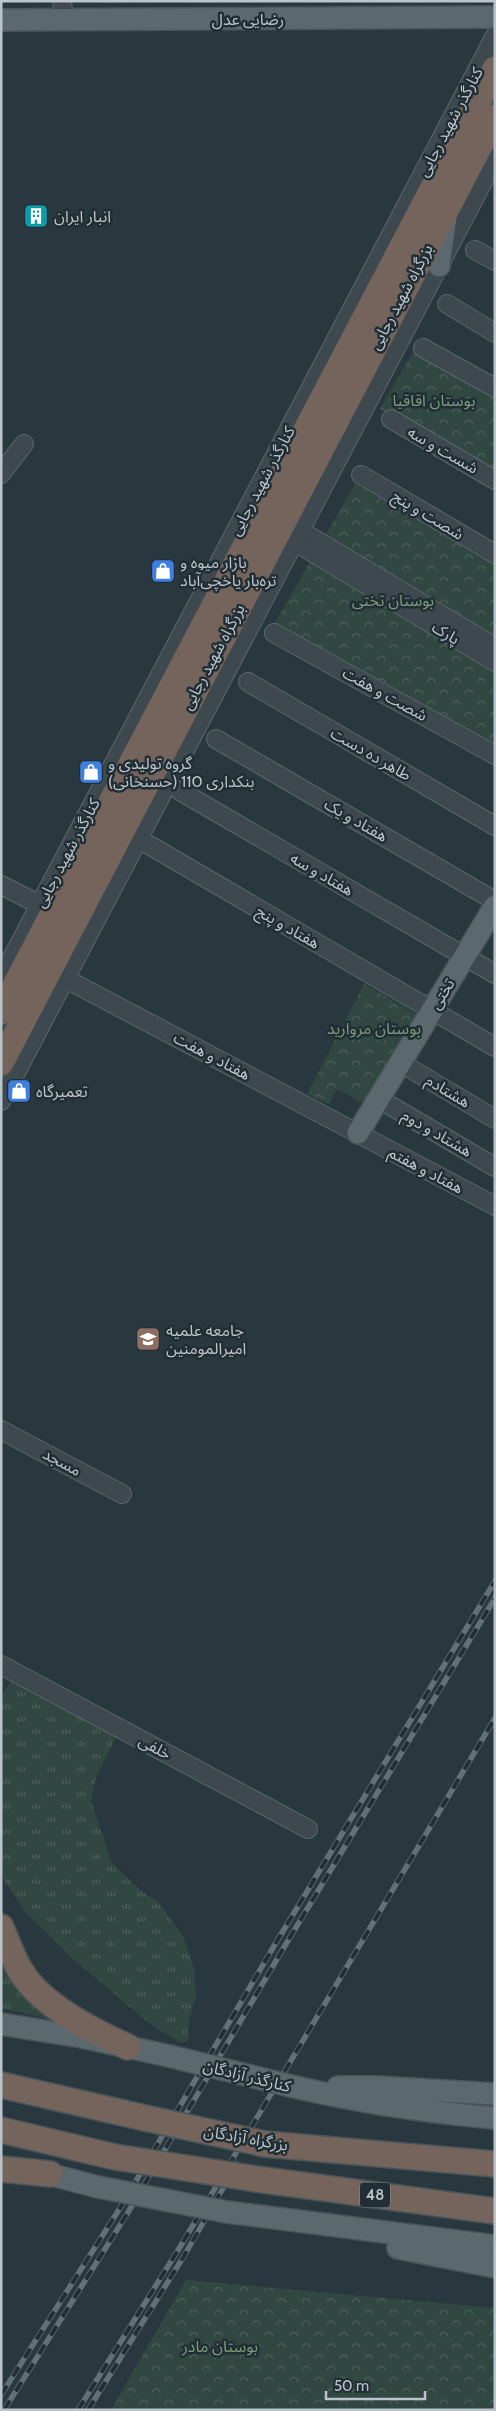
<svg xmlns="http://www.w3.org/2000/svg" width="496" height="2411" font-family="Cabin,'Noto Sans Arabic',sans-serif">
<style>
.grass{fill:url(#grass-tufts)}
.park{fill:url(#park-crowns)}
.lines{fill:none;stroke-linecap:round;stroke-linejoin:round}
.minor-casing{stroke:#5b676d;stroke-width:20}
.major-casing{stroke:#4a555c;stroke-width:24}
.highway-casing{stroke:#48545a;stroke-width:28}
.minor{stroke:#3d494f;stroke-width:18}
.major{stroke:#5b696f;stroke-width:21}
.highway{stroke:#74645b;stroke-width:25}
.rail-casing{stroke:#627078;stroke-width:5.5}
.rail{stroke:#222e35;stroke-width:4;stroke-dasharray:11;stroke-linecap:butt}
.major-bridge-casing{stroke:#4a555c;stroke-width:24;stroke-linecap:butt}
.highway-bridge-casing{stroke:#48545a;stroke-width:28;stroke-linecap:butt}
.major-bridge{stroke:#5b696f;stroke-width:21}
.highway-bridge{stroke:#74645b;stroke-width:25}
.labels{text-anchor:middle;dominant-baseline:central;stroke-width:5;stroke-linejoin:round;paint-order:stroke}
.shield{fill:#222e35;stroke:#8c979d;stroke-width:1}
.shield-label{font-size:15px;font-weight:bold;fill:#bac4ca}
.street-label{font-size:16px;fill:#bac4ca;stroke:#222e35}
.poi-label{font-size:16px;fill:#bac4ca;stroke:#222e35;text-anchor:start}
.park-label{font-size:16px;fill:#7b9d7b;stroke:#222e35}
</style>
<defs>
<pattern id="grass-tufts" width="24" height="20" patternUnits="userSpaceOnUse" patternTransform="scale(1.25)"><rect width="24" height="20" fill="#314742"/><path d="M3 7l-1-3M5 7V3M7 7l1-3M15 17l-1-3M17 17v-4M19 17l1-3" fill="none" stroke="#4d605c"/></pattern>
<pattern id="park-crowns" width="20" height="18" patternUnits="userSpaceOnUse" patternTransform="scale(1.25)"><rect width="20" height="18" fill="#314742"/><path d="M2 6a3 3 0 1 1 6 0M12 15a3 3 0 1 1 6 0" fill="none" stroke="#4d605c"/></pattern>
</defs>
<rect width="100%" height="100%" fill="#29383f"/>
<!-- grass -->
<g class="grass">
<polygon points="13,1678 116,1737 97,1775 91,1800 112,1863 139,1889 159,1903 183,1936 194,1969 196,1996 189,2020 188,2041 181,2043 150,2024 72,1958 25,1912 1,1875 1,1697"/>
<polygon points="1,1954 62,2022 1,2008"/>
</g>
<!-- park -->
<g class="park">
<polygon points="414,350 495,396 495,474 380,409"/>
<polygon points="355,484 495,565 495,752 274,624"/>
<polygon points="364,984 416,1014 363,1103 337,1089 329,1104 307,1094"/>
<polygon points="186,2280 495,2308 495,2410 111,2410"/>
</g>
<g class="lines">
<defs>
<g id="minor">
<polyline points="62,1 64,19"/>
<polyline points="475,250 495,261"/>
<polyline points="447,304 495,333"/>
<polyline points="423,348 495,388"/>
<polyline points="391,419 495,480"/>
<polyline points="1,474 24,444"/>
<polyline points="361,475 495,554"/>
<polyline points="301,531 495,647"/>
<polyline points="295,542 495,662"/>
<polyline points="274,633 495,755"/>
<polyline points="248,682 495,826"/>
<polyline points="216,739 495,901"/>
<polyline points="180,791 495,974"/>
<polyline points="144,842 495,1047"/>
<polyline points="1,885 40,905"/>
<polyline points="1,979 495,36"/>
<polyline points="66,979 495,1206"/>
<polyline points="401,1063 495,1119"/>
<polyline points="379,1099 495,1167"/>
<polyline points="1,1101 495,159"/>
<polyline points="1,1430 122,1494"/>
<polyline points="1,1665 308,1829"/>
</g>
<g id="major">
<polyline points="1,20 495,17"/>
<polyline points="439,266 446,217"/>
<polyline points="358,1133 495,906"/>
<polyline points="1,2024 82,2037 169,2056"/>
<path d="M291 2086C358 2102 426 2112 495 2118"/>
<polyline points="338,2087 377,2087 495,2094"/>
<polyline points="33,2170 98,2187"/>
<polyline points="227,2212 495,2246"/>
<polyline points="398,2248 495,2267"/>
</g>
<g id="highway">
<polyline points="1,1012 495,69"/>
<polyline points="1,1063 495,117"/>
<path d="M1 1927C7 1942 12 1956 20 1970 40 2005 92 2031 128 2047"/>
<polyline points="1,2085 145,2118"/>
<polyline points="1,2130 115,2157"/>
<polyline points="265,2144 495,2164"/>
<polyline points="1,2169 50,2174"/>
<polyline points="256,2179 495,2211"/>
</g>
</defs>
<!-- minor casing -->
<use href="#minor" class="minor-casing"/>
<!-- major casing -->
<use href="#major" class="major-casing"/>
<!-- highway casing -->
<use href="#highway" class="highway-casing"/>
<!-- minor -->
<use href="#minor" class="minor"/>
<!-- major -->
<use href="#major" class="major"/>
<!-- highway -->
<use href="#highway" class="highway"/>
<defs>
<g id="rail">
<polyline points="1,2395 120,2208 277,1941 495,1581"/>
<polyline points="4,2410 127,2214 283,1949 495,1598"/>
<polyline points="78,2410 180,2247 495,1718"/>
<polyline points="88,2410 184,2256 237,2164"/>
</g>
</defs>
<!-- rail casing -->
<use href="#rail" class="rail-casing"/>
<!-- rail -->
<use href="#rail" class="rail"/>
<defs>
<g id="major-bridge">
<polyline points="169,2056 291,2086"/>
<polyline points="98,2187 227,2212"/>
</g>
<g id="highway-bridge">
<polyline points="145,2118 265,2144"/>
<polyline points="115,2157 256,2179"/>
</g>
</defs>
<!-- major-bridge casing -->
<use href="#major-bridge" class="major-bridge-casing"/>
<!-- highway-bridge casing -->
<use href="#highway-bridge" class="highway-bridge-casing"/>
<!-- major-bridge -->
<use href="#major-bridge" class="major-bridge"/>
<!-- highway-bridge -->
<use href="#highway-bridge" class="highway-bridge"/>
</g>
<!-- icons -->
<defs>
<symbol id="building-square" viewBox="-11 -11 22 22"><rect x="-9" y="-9" width="18" height="18" rx="4" fill="#0f9aa8" stroke="#222e35"/><path d="M-4-6H4V6H1V3H-1V6H-4ZM-2.5-4.3h1.7v1.8h-1.7ZM.8-4.3h1.7v1.8H.8ZM-2.5-1h1.7V.8h-1.7ZM.8-1h1.7V.8H.8Z" fill="#fff"/></symbol>
<symbol id="shop-square" viewBox="-11 -11 22 22"><rect x="-9" y="-9" width="18" height="18" rx="4" fill="#3f7fe0" stroke="#222e35"/><path d="M-5-2.5h2.3a2.7 3.5 0 0 1 5.4 0H5L5.5 6h-11ZM-1.5-2.5h3a1.5 2.3 0 0 0-3 0Z" fill="#fff"/></symbol>
<symbol id="university-square" viewBox="-11 -11 22 22"><rect x="-9" y="-9" width="18" height="18" rx="4" fill="#8d6e63" stroke="#222e35"/><path d="M0-5L7-2L0 1L-7-2ZM-4 1L0 2.5L4 1V4Q0 6-4 4Z" fill="#fff"/></symbol>
</defs>
<g fill-rule="evenodd">
<use href="#building-square" x="22" y="202" width="28" height="28"/>
<use href="#shop-square" x="149" y="557" width="28" height="28"/>
<use href="#shop-square" x="77" y="758" width="28" height="28"/>
<use href="#shop-square" x="5" y="1077" width="28" height="28"/>
<use href="#university-square" x="134" y="1325" width="28" height="28"/>
</g>
<g class="labels">
<!-- shield labels -->
<rect class="shield" x="360" y="2182.5" width="30" height="25" rx="4"/>
<g class="shield-label">
<text x="375" y="2195">48</text>
</g>
<!-- street labels -->
<g class="street-label">
<text x="248" y="19">رضایی عدل</text>
<text transform="translate(450 122) rotate(-62)">کنارگذر شهید رجایی</text>
<text transform="translate(401 297) rotate(-62)">بزرگراه شهید رجایی</text>
<text transform="translate(443 450) rotate(30)">شست و سه</text>
<text transform="translate(262 481) rotate(-62)">کنارگذر شهید رجایی</text>
<text transform="translate(428 515) rotate(31)">شصت و پنج</text>
<text transform="translate(446 633) rotate(31)">پارک</text>
<text transform="translate(213 657) rotate(-62)">بزرگراه شهید رجایی</text>
<text transform="translate(385 694) rotate(29)">شصت و هفت</text>
<text transform="translate(371 754) rotate(30)">طاهر ده دست</text>
<text transform="translate(356 820) rotate(30)">هفتاد و یک</text>
<text transform="translate(67 853) rotate(-62)">کنارگذر شهید رجایی</text>
<text transform="translate(322 874) rotate(30)">هفتاد و سه</text>
<text transform="translate(288 927) rotate(30)">هفتاد و پنج</text>
<text transform="translate(442 994) rotate(-59)">تختی</text>
<text transform="translate(212 1056) rotate(28)">هفتاد و هفت</text>
<text transform="translate(448 1091) rotate(31)">هشتادم</text>
<text transform="translate(437 1133) rotate(30)">هشتاد و دوم</text>
<text transform="translate(426 1170) rotate(28)">هفتاد و هفتم</text>
<text transform="translate(62 1462) rotate(28)">مسجد</text>
<text transform="translate(155 1747) rotate(28)">خلفی</text>
<text transform="translate(247 2076) rotate(14)">کنارگذر آزادگان</text>
<text transform="translate(246 2138) rotate(10)">بزرگراه آزادگان</text>
</g>
<!-- poi labels -->
<g class="poi-label">
<text x="54" y="216">انبار ایران</text>
<text x="180" y="562">بازار میوه و<tspan x="180" dy="18">تره‌بار یاخچی‌آباد</tspan></text>
<text x="108" y="763">گروه تولیدی و<tspan x="108" dy="18">بنکداری 110 (حسنخانی)</tspan></text>
<text x="36" y="1091">تعمیرگاه</text>
<text x="166" y="1330">جامعه علمیه<tspan x="166" dy="18">امیرالمومنین</tspan></text>
</g>
<!-- park labels -->
<g class="park-label">
<text x="434" y="400">بوستان اقاقیا</text>
<text x="393" y="600">بوستان تختی</text>
<text x="374" y="1028">بوستان مروارید</text>
<text x="220" y="2346">بوستان مادر</text>
</g>
</g>
<!-- border -->
<rect width="496" height="2411" fill="none" stroke="#bac4ca" stroke-width="5"/>
<!-- scale -->
<path d="M326 2391v8h99v-8" fill="none" stroke="#bac4ca" stroke-width="2.5"/>
<text x="334" y="2391" font-size="15" fill="#bac4ca" stroke="#222e35" stroke-width="4" paint-order="stroke">50 m</text>
</svg>
